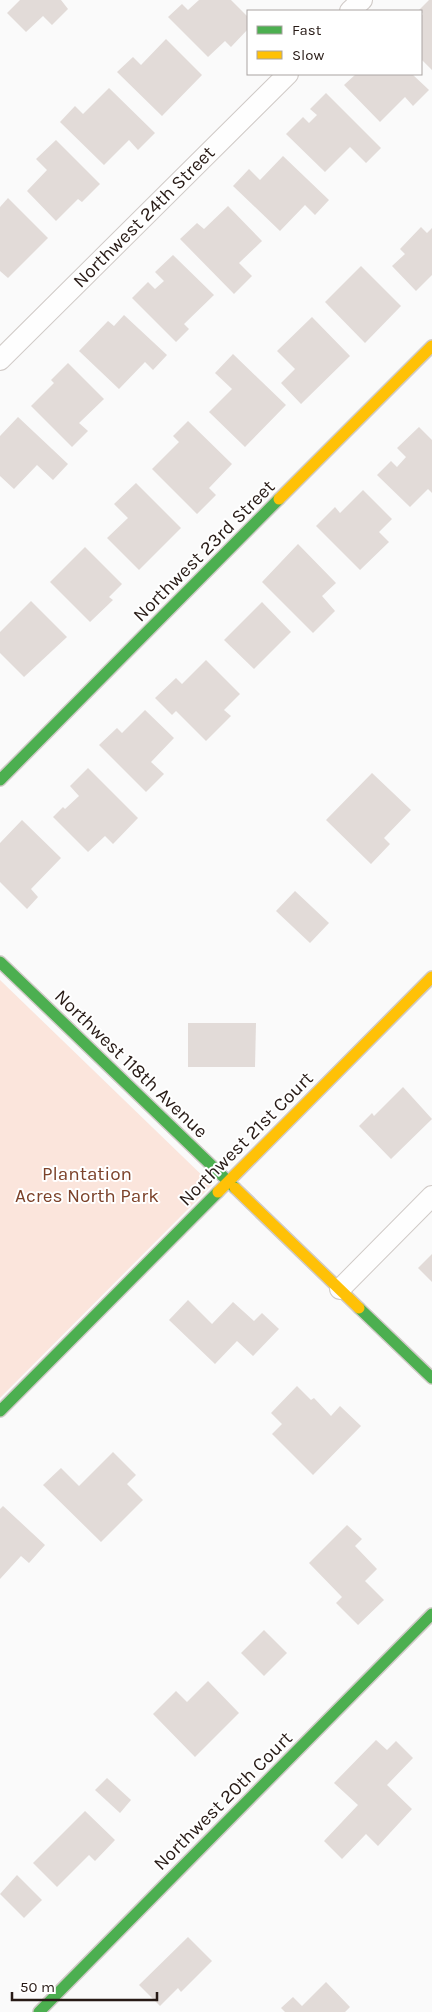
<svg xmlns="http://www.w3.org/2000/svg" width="432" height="2012" font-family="Karla,sans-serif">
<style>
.green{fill:#fbe5dc}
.building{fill:#e2dbd8}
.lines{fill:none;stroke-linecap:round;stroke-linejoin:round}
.street-casing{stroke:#d0cac7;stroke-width:22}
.fast-casing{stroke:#d0cac7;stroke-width:14}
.slow-casing{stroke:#d0cac7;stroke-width:14}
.street{stroke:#fefefe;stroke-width:20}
.fast{stroke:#4caf50;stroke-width:11}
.slow{stroke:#ffc107;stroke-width:11}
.labels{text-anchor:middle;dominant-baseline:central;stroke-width:4;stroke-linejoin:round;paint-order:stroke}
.street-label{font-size:19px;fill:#271a15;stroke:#fff}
.park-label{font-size:19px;fill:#7c422a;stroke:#fff}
</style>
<rect width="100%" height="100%" fill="#fafafa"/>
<!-- green -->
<polygon class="green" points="0,980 212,1185 0,1398"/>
<!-- building -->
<g class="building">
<polygon points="20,0 61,0 68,9 52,25 43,16 26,32 7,13"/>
<polygon points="199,0 231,0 248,17 248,29 231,47 225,41 208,57 168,17 182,4 188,10"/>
<polygon points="429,0 432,0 432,70 421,59 421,16 423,14 419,10"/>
<polygon points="166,39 202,75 162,116 117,72 133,57 141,65"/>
<polygon points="356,74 412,74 429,90 413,106 405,97 380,122 344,85"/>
<polygon points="109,88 155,133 138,150 129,140 104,165 60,122 75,106 83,114"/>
<polygon points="326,93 381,148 366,163 350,147 325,172 286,134 303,117 309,123 317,115 310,109"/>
<polygon points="56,140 100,184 82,202 78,199 56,221 27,191 47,170 36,159"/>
<polygon points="283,156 329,200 315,215 305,205 280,231 233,186 249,169 260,180"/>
<polygon points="8,198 48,238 8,278 0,271 0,207"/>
<polygon points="228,206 262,241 239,263 252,276 234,294 180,239 197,223 204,229"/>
<polygon points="421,227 427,233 432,228 432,275 416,291 392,266 405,254 400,249"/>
<polygon points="173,255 214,295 184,324 189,329 176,342 132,298 148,282 155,289 164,281 155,272"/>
<polygon points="361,266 401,306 365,343 325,302"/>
<polygon points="124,315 167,355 153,370 145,362 119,389 79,351 108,321 114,326"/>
<polygon points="312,317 350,356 301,404 281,383 295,369 277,351"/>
<polygon points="233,354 286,405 245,447 209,412 232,389 215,373"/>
<polygon points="68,363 104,399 79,423 88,431 72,447 31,406 54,383 51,380"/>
<polygon points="18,417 68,464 53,480 37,465 14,489 0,476 0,436"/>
<polygon points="188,421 232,464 209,488 216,495 197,514 152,469 179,442 173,436"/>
<polygon points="419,427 432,440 432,493 428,489 410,507 377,475 391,461 397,467 406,457 397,448"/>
<polygon points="136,483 181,528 139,570 107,538 128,518 114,504"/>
<polygon points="363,490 392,519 379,532 389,542 360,570 316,526 335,507 340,513"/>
<polygon points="298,544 336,583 322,596 335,611 313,633 262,582"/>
<polygon points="85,547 122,584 109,597 113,600 90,622 50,582"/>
<polygon points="31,601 67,637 24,677 0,653 0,632"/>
<polygon points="262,602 291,632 254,669 224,640"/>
<polygon points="206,660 240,694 224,710 231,716 206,741 176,711 172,715 155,698 176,678 182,684"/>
<polygon points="145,710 174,738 151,762 164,774 146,792 99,745 117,728 122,733"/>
<polygon points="88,768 138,818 113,844 105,836 88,852 53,817 63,807 65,809 79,796 70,786"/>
<polygon points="372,773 411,810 384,838 390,844 371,864 326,820"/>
<polygon points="22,820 61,858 31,889 38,897 27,909 0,882 0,843"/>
<polygon points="295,891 329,923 310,943 276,911"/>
<polygon points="188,1023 256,1023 255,1067 188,1067"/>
<polygon points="403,1087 432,1119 391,1159 359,1126 372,1113 374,1116"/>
<polygon points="432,1254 432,1282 418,1268"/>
<polygon points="188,1300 212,1324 233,1302 254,1321 262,1313 279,1329 253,1356 237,1341 215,1364 169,1320"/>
<polygon points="297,1386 311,1400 314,1398 331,1416 340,1406 361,1426 313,1475 272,1434 282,1424 271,1413"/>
<polygon points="113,1452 136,1475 127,1484 143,1500 101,1542 43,1485 61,1468 79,1486"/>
<polygon points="3,1506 45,1545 29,1563 21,1556 0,1579 0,1509"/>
<polygon points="347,1525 362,1539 355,1546 377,1569 365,1581 384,1600 358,1625 336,1603 342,1597 309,1563"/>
<polygon points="264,1630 287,1653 264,1676 241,1653"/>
<polygon points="208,1681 239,1713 195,1757 153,1714 176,1691 187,1702"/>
<polygon points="376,1740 387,1750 396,1741 413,1758 387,1785 412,1809 378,1846 366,1834 342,1859 324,1841 358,1805 334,1783"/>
<polygon points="107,1778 131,1800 120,1813 95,1790"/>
<polygon points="85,1811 115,1840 95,1861 89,1855 57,1887 33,1863"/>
<polygon points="17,1875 42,1900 24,1918 0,1894"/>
<polygon points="188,1937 212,1961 181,1992 178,1988 160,2006 139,1985"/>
<polygon points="326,1982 350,2007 345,2012 285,2012 281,2008 293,1997 302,2006"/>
</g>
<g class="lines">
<defs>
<g id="street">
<polyline points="350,11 362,0"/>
<polyline points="0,360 288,74"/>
<polyline points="340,1289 432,1196"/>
</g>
<g id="fast">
<polyline points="0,780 279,499"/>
<polyline points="0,962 235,1188"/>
<polyline points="359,1308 432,1378"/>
<polyline points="0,1411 218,1192"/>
<polyline points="39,2012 432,1614"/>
</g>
<g id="slow">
<polyline points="279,499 432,346"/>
<polyline points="235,1188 359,1308"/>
<polyline points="218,1192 432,977"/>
</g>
</defs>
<!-- street casing -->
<use href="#street" class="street-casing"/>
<!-- fast casing -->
<use href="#fast" class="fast-casing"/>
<!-- slow casing -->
<use href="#slow" class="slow-casing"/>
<!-- street -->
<use href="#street" class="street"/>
<!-- fast -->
<use href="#fast" class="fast"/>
<!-- slow -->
<use href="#slow" class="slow"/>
</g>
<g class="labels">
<!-- street labels -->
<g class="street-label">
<text transform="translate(144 217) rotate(-45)">Northwest 24th Street</text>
<text transform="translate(204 551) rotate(-45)">Northwest 23rd Street</text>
<text transform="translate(131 1064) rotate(44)">Northwest 118th Avenue</text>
<text transform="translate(246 1139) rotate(-45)">Northwest 21st Court</text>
<text transform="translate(223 1801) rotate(-45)">Northwest 20th Court</text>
</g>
<!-- park labels -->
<g class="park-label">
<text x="87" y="1174">Plantation<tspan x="87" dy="22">Acres North Park</tspan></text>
</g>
</g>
<!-- legend -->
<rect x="247" y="10" width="175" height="65" fill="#ffffff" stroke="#a9a3a1"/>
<rect x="257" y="26" width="25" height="8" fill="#4caf50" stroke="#a9a3a1"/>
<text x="292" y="35" font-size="15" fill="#271a15">Fast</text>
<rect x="257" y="51" width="25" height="8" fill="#ffc107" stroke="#a9a3a1"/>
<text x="292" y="60" font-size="15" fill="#271a15">Slow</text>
<!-- scale -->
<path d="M12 1992v8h145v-8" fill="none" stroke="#271a15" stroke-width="2.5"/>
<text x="20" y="1992" font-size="15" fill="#271a15" stroke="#ffffff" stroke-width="4" paint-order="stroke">50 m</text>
</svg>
